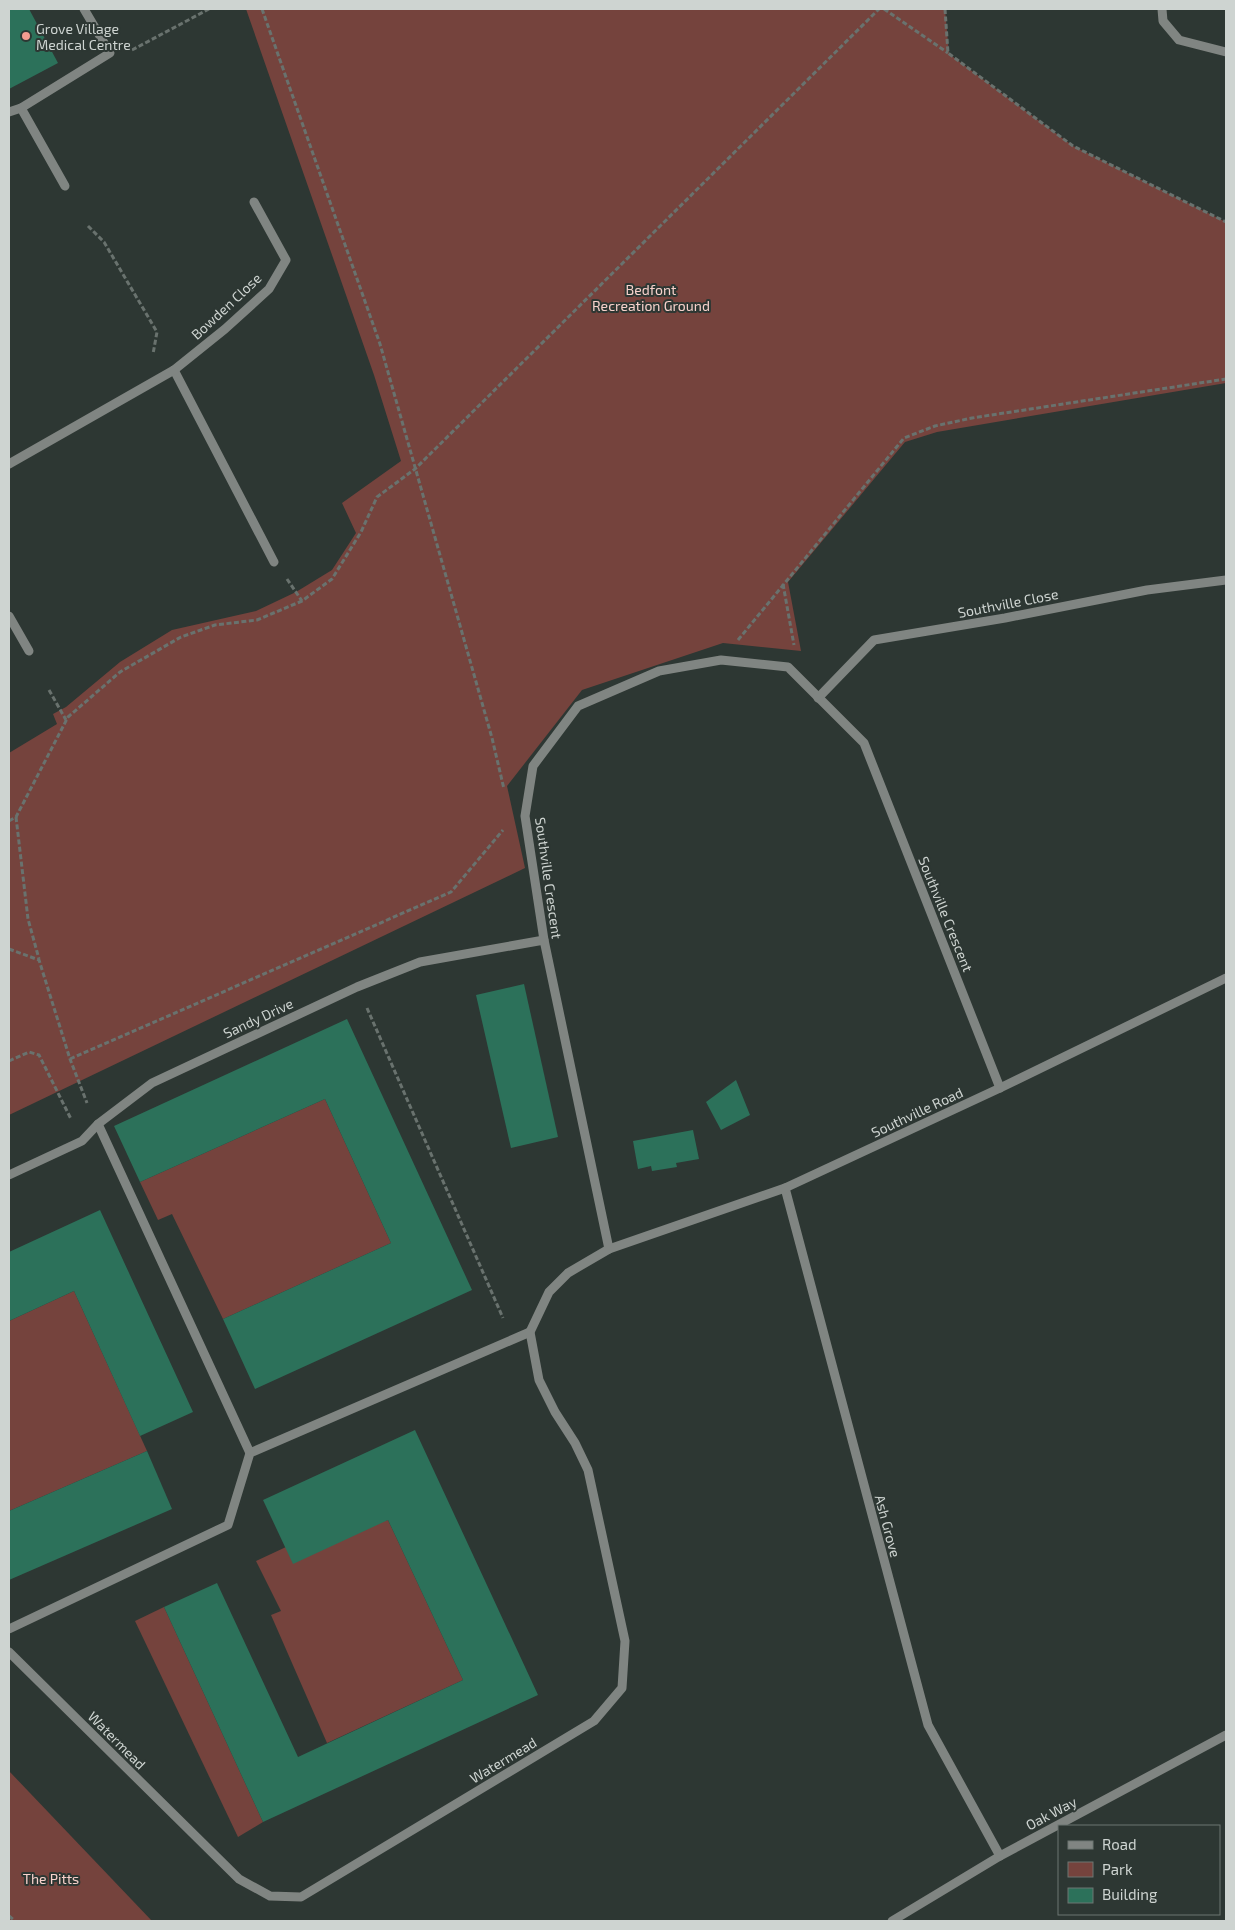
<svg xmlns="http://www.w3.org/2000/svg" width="1235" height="1930" font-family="'Exo 2',sans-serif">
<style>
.green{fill:#75433d}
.building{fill:#2c715a}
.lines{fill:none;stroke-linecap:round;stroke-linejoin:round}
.path{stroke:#69726e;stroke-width:3;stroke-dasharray:5 2.5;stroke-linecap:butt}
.minor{stroke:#808582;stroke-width:9}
.poi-dot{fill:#f59c90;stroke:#2d3733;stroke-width:2}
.labels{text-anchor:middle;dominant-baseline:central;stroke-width:4;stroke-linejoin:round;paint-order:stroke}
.poi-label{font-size:14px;fill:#ced4d1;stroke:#2d3733;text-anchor:start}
.park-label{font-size:14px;fill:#f8d2cc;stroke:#2d3733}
.street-label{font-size:14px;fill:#ced4d1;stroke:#2d3733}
</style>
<rect width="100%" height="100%" fill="#2d3733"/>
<!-- green -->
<g class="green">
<polygon points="246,9 945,9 949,54 1073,146 1226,222 1226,383 937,432 905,442 788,582 801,651 723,643 582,690 507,786 525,868 9,1115 9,753 57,724 53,714 66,707 120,662 172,630 256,611 296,592 332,570 356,533 342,503 401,461 374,375"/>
<polygon points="325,1099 391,1243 223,1319 172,1214 158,1220 140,1182"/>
<polygon points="74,1291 147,1451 9,1511 9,1321"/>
<polygon points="388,1520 463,1680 327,1743 271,1615 281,1611 256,1561 286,1547"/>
<polygon points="164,1607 263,1822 238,1837 135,1621"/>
<polygon points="9,1771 152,1921 9,1921"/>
</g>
<!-- building -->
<g class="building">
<polygon points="9,9 29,9 58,63 9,89"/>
<polygon points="524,984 558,1137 511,1148 476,995"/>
<polygon points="347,1019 472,1290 255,1389 223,1319 391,1243 325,1099 140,1182 114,1126"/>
<polygon points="736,1080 750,1115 721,1130 706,1102"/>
<polygon points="693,1130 699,1159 676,1163 677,1167 652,1171 651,1166 638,1169 633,1141"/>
<polygon points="100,1210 193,1412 140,1436 74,1291 9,1321 9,1252"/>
<polygon points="415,1430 538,1695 263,1822 164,1607 217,1583 298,1757 463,1680 388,1520 293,1564 263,1500"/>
<polygon points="147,1451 172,1509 9,1580 9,1511"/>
</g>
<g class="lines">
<!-- path -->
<g class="path">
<polyline points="262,9 380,344 492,738 504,789"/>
<polyline points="884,9 948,53"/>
<polyline points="945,9 948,53 1073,146 1226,222"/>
<polyline points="132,50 209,9"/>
<polyline points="88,226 104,242 157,332 153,354"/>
<polyline points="287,579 302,601"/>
<polyline points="783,584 794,645"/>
<polyline points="738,640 904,438 935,426 972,418 1226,379"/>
<polyline points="49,690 66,720"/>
<polyline points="16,817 28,919 39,959"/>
<polyline points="9,821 16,817 68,717 120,672 181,637 215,625 257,620 302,601 332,579 361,532 377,497 415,469 879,9"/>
<polyline points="9,949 39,960 70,1059 87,1103"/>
<polyline points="367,1008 503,1318"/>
<polyline points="70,1059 451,892 503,830"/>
<polyline points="9,1061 29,1052 39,1055 71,1119"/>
<polyline points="9,1916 15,1921"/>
</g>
<!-- minor -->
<g class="minor">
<polyline points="1162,9 1163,21 1179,40 1226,52"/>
<polyline points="21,108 65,186"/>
<polyline points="9,112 21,108 110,53 84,9"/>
<polyline points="174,370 274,562"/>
<polyline points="9,464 174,370 225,329 269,289 286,260 254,202"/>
<polyline points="9,616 29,651"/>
<polyline points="818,698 874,640 1005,618 1147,590 1226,580"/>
<polyline points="98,1124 250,1453"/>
<polyline points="9,1175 82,1141 98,1124 152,1083 357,987 420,962 544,940"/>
<polyline points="785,1188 928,1725 1000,1856"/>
<polyline points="609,1249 544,940 525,816 533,766 578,706 659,671 721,660 788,667 864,743 1000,1088"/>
<polyline points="9,1629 228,1525 250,1453 530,1332"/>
<polyline points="9,1652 239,1879 270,1896 301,1897 594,1721 622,1688 625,1641 588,1470 575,1443 555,1412 539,1380 530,1332 549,1292 568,1273 609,1249 785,1188 1000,1088 1226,978"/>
<polyline points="892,1921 1000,1856 1226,1735"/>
</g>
</g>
<!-- markers -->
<circle class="poi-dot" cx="26" cy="36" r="5"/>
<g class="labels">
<!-- poi labels -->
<g class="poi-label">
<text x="36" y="28">Grove Village<tspan x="36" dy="16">Medical Centre</tspan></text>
</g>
<!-- park labels -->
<g class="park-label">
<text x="651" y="289">Bedfont<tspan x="651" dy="16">Recreation Ground</tspan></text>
<text x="51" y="1878">The Pitts</text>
</g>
<!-- street labels -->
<g class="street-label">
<text transform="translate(226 306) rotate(-43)">Bowden Close</text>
<text transform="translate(1008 603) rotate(-11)">Southville Close</text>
<text transform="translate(549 878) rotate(82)">Southville Crescent</text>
<text transform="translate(946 914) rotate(68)">Southville Crescent</text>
<text transform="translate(258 1018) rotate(-25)">Sandy Drive</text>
<text transform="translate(917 1112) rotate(-25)">Southville Road</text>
<text transform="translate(888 1526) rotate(75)">Ash Grove</text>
<text transform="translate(117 1740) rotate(45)">Watermead</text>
<text transform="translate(503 1760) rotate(-31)">Watermead</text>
<text transform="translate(1051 1813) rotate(-28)">Oak Way</text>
</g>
</g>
<!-- border -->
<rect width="1235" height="1930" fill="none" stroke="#ced4d1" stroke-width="20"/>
<!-- legend -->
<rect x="1058" y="1825" width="162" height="90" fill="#2d3733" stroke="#6d7672"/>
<rect x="1068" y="1841" width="25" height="8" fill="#808582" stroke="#6d7672"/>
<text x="1102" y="1850" font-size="15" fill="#ced4d1">Road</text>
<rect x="1068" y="1862" width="25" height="15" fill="#75433d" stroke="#6d7672"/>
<text x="1102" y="1875" font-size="15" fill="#ced4d1">Park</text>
<rect x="1068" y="1888" width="25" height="15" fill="#2c715a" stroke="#6d7672"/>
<text x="1102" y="1900" font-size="15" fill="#ced4d1">Building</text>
</svg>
